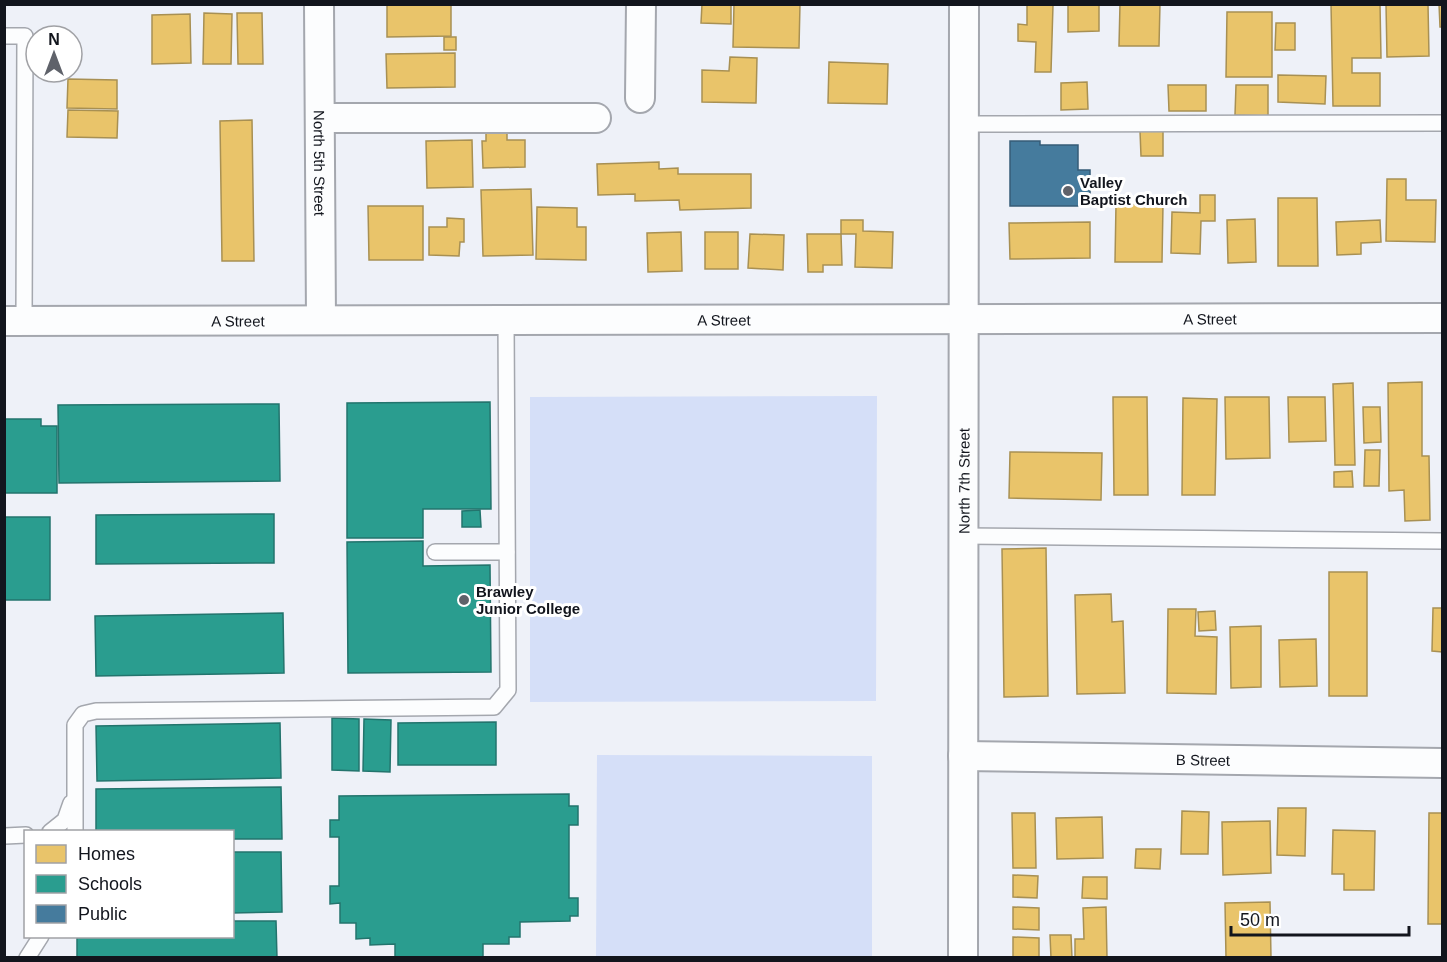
<svg xmlns="http://www.w3.org/2000/svg" width="1447" height="962" font-family="Helvetica,sans-serif">
<style>
.green{fill:#d5dff8}
.homes{fill:#e9c46a;stroke:#a89053;stroke-width:1.5}
.schools{fill:#2a9d8f;stroke:#23746d;stroke-width:1.5}
.public{fill:#457b9d;stroke:#365c77;stroke-width:1.5}
.lines{fill:none;stroke-linecap:round;stroke-linejoin:round}
.service-casing{stroke:#a4a7ae;stroke-width:18}
.minor-casing{stroke:#a4a7ae;stroke-width:32}
.service{stroke:#fcfdfe;stroke-width:15}
.minor{stroke:#fcfdfe;stroke-width:28}
.poi-dot{fill:#5f626a;stroke:#fff;stroke-width:2}
.labels{text-anchor:middle;dominant-baseline:central;stroke-width:6;stroke-linejoin:round;paint-order:stroke}
.street-label{font-size:15px;fill:#12151d;stroke:#fff}
.poi-label{font-size:15px;font-weight:bold;fill:#12151d;stroke:#fff;text-anchor:start}
</style>
<rect width="100%" height="100%" fill="#eef1f8"/>
<!-- green -->
<g class="green">
<polygon points="877,396 876,701 530,702 530,397"/>
<polygon points="597,755 872,756 872,957 596,957"/>
</g>
<!-- homes -->
<g class="homes">
<polygon points="387,4 451,4 451,36 387,37"/>
<polygon points="702,4 731,4 731,24 701,23"/>
<polygon points="734,4 800,4 799,48 733,47"/>
<polygon points="1027,4 1053,5 1051,72 1035,72 1036,42 1018,41 1018,24 1027,25"/>
<polygon points="1068,4 1099,4 1099,31 1068,32"/>
<polygon points="1120,4 1160,4 1159,46 1119,46"/>
<polygon points="1331,4 1380,4 1381,58 1352,58 1352,73 1380,73 1380,106 1333,106"/>
<polygon points="1386,4 1428,4 1429,56 1387,57"/>
<polygon points="1439,4 1442,4 1442,27 1440,27"/>
<polygon points="1227,12 1272,12 1272,77 1226,77"/>
<polygon points="204,13 232,14 231,64 203,64"/>
<polygon points="237,13 262,13 263,64 238,64"/>
<polygon points="190,14 191,63 152,64 152,15"/>
<polygon points="1276,23 1295,23 1295,50 1275,50"/>
<rect x="444" y="37" width="12" height="13"/>
<polygon points="455,53 455,87 387,88 386,54"/>
<polygon points="730,57 757,58 756,103 702,102 702,70 729,71"/>
<polygon points="829,62 888,64 887,104 828,103"/>
<polygon points="1278,75 1326,76 1325,104 1278,102"/>
<polygon points="68,79 117,80 117,109 67,108"/>
<polygon points="1087,82 1088,109 1061,110 1061,83"/>
<polygon points="1168,85 1206,85 1206,111 1169,111"/>
<polygon points="1236,85 1268,85 1268,116 1235,115"/>
<polygon points="68,110 118,111 117,138 67,137"/>
<polygon points="252,120 254,261 222,261 220,121"/>
<polygon points="1140,131 1163,131 1163,156 1141,156"/>
<polygon points="507,132 507,140 525,140 525,167 483,168 482,141 486,141 486,133"/>
<polygon points="472,140 473,187 427,188 426,141"/>
<polygon points="659,162 659,169 678,168 678,174 751,174 751,208 680,210 679,200 635,201 635,194 598,195 597,164"/>
<polygon points="1387,179 1406,179 1406,200 1436,200 1435,242 1386,241"/>
<polygon points="531,189 533,255 483,256 481,190"/>
<polygon points="1200,195 1215,195 1215,221 1201,221 1200,254 1171,253 1172,212 1200,213"/>
<polygon points="1278,198 1317,198 1318,266 1278,266"/>
<polygon points="1116,204 1163,205 1162,262 1115,262"/>
<polygon points="368,206 423,206 423,260 369,260"/>
<polygon points="537,207 577,208 577,227 586,227 586,260 536,259"/>
<polygon points="447,218 464,219 464,242 460,242 459,256 429,255 429,227 447,227"/>
<polygon points="1255,219 1256,262 1228,263 1227,220"/>
<polygon points="841,220 863,220 863,231 893,232 892,268 855,267 856,234 841,234"/>
<polygon points="1380,220 1381,242 1361,243 1361,254 1337,255 1336,222"/>
<polygon points="1090,222 1090,258 1010,259 1009,223"/>
<polygon points="681,232 682,271 648,272 647,233"/>
<rect x="705" y="232" width="33" height="37"/>
<polygon points="750,234 784,235 783,270 748,268"/>
<polygon points="807,234 841,234 842,265 823,265 823,272 808,272"/>
<polygon points="1422,382 1422,456 1429,456 1430,520 1405,521 1404,490 1389,491 1388,383"/>
<polygon points="1353,383 1355,465 1335,465 1333,384"/>
<polygon points="1113,397 1147,397 1148,495 1114,495"/>
<polygon points="1225,397 1269,397 1270,458 1226,459"/>
<polygon points="1288,397 1325,397 1326,441 1289,442"/>
<polygon points="1183,398 1217,399 1215,495 1182,495"/>
<polygon points="1363,407 1380,407 1381,442 1364,443"/>
<polygon points="1365,450 1380,450 1379,486 1364,486"/>
<polygon points="1010,452 1102,453 1101,500 1009,498"/>
<polygon points="1352,471 1353,487 1334,487 1334,472"/>
<polygon points="1046,548 1048,696 1004,697 1002,549"/>
<rect x="1329" y="572" width="38" height="124"/>
<polygon points="1442,582 1442,652 1432,651 1433,608 1442,608"/>
<polygon points="1111,594 1112,622 1123,621 1125,693 1077,694 1075,595"/>
<polygon points="1168,609 1196,609 1195,636 1217,637 1216,694 1167,693"/>
<polygon points="1215,611 1216,630 1199,631 1198,612"/>
<polygon points="1261,626 1261,687 1231,688 1230,627"/>
<polygon points="1316,639 1317,686 1280,687 1279,640"/>
<polygon points="1278,808 1306,808 1305,856 1277,855"/>
<polygon points="1182,811 1209,812 1208,854 1181,854"/>
<polygon points="1012,813 1035,813 1036,868 1013,868"/>
<polygon points="1429,813 1442,813 1442,924 1428,924"/>
<polygon points="1102,817 1103,858 1057,859 1056,818"/>
<polygon points="1270,821 1271,873 1223,875 1222,822"/>
<polygon points="1333,830 1375,831 1374,890 1344,890 1344,874 1332,874"/>
<polygon points="1136,849 1161,849 1160,869 1135,868"/>
<polygon points="1013,875 1038,876 1037,898 1013,897"/>
<polygon points="1083,877 1107,877 1107,899 1082,898"/>
<polygon points="1270,902 1271,958 1226,958 1225,903"/>
<polygon points="1013,907 1039,908 1039,930 1013,929"/>
<polygon points="1106,907 1107,958 1075,958 1075,939 1084,939 1083,908"/>
<polygon points="1050,935 1071,935 1072,958 1051,958"/>
<polygon points="1013,937 1039,938 1039,958 1013,958"/>
</g>
<!-- schools -->
<g class="schools">
<polygon points="490,402 491,509 423,509 423,538 347,538 347,403"/>
<polygon points="279,404 280,481 59,483 58,405"/>
<polygon points="4,419 41,419 41,426 57,426 57,493 4,493"/>
<polygon points="480,510 481,527 462,527 462,511"/>
<polygon points="274,514 274,563 96,564 96,515"/>
<rect x="4" y="517" width="46" height="83"/>
<polygon points="423,541 423,566 490,565 491,672 348,673 347,542"/>
<polygon points="283,613 284,673 96,676 95,616"/>
<polygon points="332,718 359,719 359,771 332,770"/>
<polygon points="364,719 391,720 390,772 363,771"/>
<polygon points="496,722 496,765 398,765 398,723"/>
<polygon points="280,723 281,778 97,781 96,726"/>
<polygon points="281,787 282,839 232,839 232,832 96,832 96,789"/>
<polygon points="569,794 569,806 578,806 578,825 569,825 569,898 578,898 578,916 570,916 570,921 520,922 520,937 509,937 509,944 483,944 483,958 395,958 395,944 370,945 370,938 356,939 356,923 340,923 340,903 330,904 330,886 339,886 339,837 330,837 330,820 339,820 339,796"/>
<polygon points="232,852 281,852 282,912 232,913"/>
<polygon points="232,915 234,921 276,921 277,958 77,958 77,936 232,936"/>
</g>
<!-- public -->
<polygon class="public" points="1010,141 1040,141 1040,145 1078,145 1078,170 1090,170 1090,206 1010,206"/>
<g class="lines">
<defs>
<g id="service">
<polyline points="4,36 25,36 24,321"/>
<polyline points="964,124 1442,123"/>
<polyline points="964,536 1442,541"/>
<polyline points="435,552 507,552"/>
<polyline points="50,832 65,820 71,803"/>
<polyline points="75,832 75,725 83,714 96,711 494,707 508,690 506,320"/>
<polyline points="5,836 26,835"/>
<polyline points="27,958 41,936"/>
</g>
<g id="minor">
<path id="s1" d="M319 4 321 320"/>
<polyline points="640,98 641,4"/>
<polyline points="320,118 596,118"/>
<path id="s2" d="M4 321 1442 318"/>
<path id="s3" d="M963 756 1442 763"/>
<path id="s4" d="M963 958 964 4"/>
</g>
</defs>
<!-- service casing -->
<use href="#service" class="service-casing"/>
<!-- minor casing -->
<use href="#minor" class="minor-casing"/>
<!-- service -->
<use href="#service" class="service"/>
<!-- minor -->
<use href="#minor" class="minor"/>
</g>
<!-- markers -->
<g class="poi-dot">
<circle cx="1068" cy="191" r="6"/>
<circle cx="464" cy="600" r="6"/>
</g>
<g class="labels">
<!-- street labels -->
<g class="street-label">
<text stroke="none"><textPath href="#s1" startOffset="159">North 5th Street</textPath></text>
<text stroke="none"><textPath href="#s2" startOffset="1206">A Street</textPath></text>
<text stroke="none"><textPath href="#s2" startOffset="234">A Street</textPath></text>
<text stroke="none"><textPath href="#s2" startOffset="720">A Street</textPath></text>
<text stroke="none"><textPath href="#s4" startOffset="477">North 7th Street</textPath></text>
<text stroke="none"><textPath href="#s3" startOffset="240">B Street</textPath></text>
</g>
<!-- poi labels -->
<g class="poi-label">
<text x="1080" y="182">Valley<tspan x="1080" dy="17">Baptist Church</tspan></text>
<text x="476" y="591">Brawley<tspan x="476" dy="17">Junior College</tspan></text>
</g>
</g>
<!-- border -->
<rect width="1447" height="962" fill="none" stroke="#12151d" stroke-width="12"/>
<!-- legend -->
<rect x="24" y="830" width="210" height="108" fill="#ffffff" stroke="#a0a1a5" stroke-width="1.5"/>
<rect x="36" y="845" width="30" height="18" fill="#e9c46a" stroke="#a0a1a5" stroke-width="1.5"/>
<text x="78" y="860" font-size="18" fill="#12151d">Homes</text>
<rect x="36" y="875" width="30" height="18" fill="#2a9d8f" stroke="#a0a1a5" stroke-width="1.5"/>
<text x="78" y="890" font-size="18" fill="#12151d">Schools</text>
<rect x="36" y="905" width="30" height="18" fill="#457b9d" stroke="#a0a1a5" stroke-width="1.5"/>
<text x="78" y="920" font-size="18" fill="#12151d">Public</text>
<!-- north arrow -->
<g transform="translate(54 54)"><circle r="28" fill="#ffffff" stroke="#a0a1a5" stroke-width="1.5"/>
<path d="M0-4.5L10 22L0 15L-10 22Z" fill="#5f626a"/>
<text y="-9" font-size="16" font-weight="bold" text-anchor="middle" fill="#12151d">N</text>
</g>
<!-- scale -->
<path d="M1231 926v9h178v-9" fill="none" stroke="#12151d" stroke-width="3"/>
<text x="1240" y="926" font-size="18" fill="#12151d" stroke="#ffffff" stroke-width="4.5" paint-order="stroke">50 m</text>
</svg>
